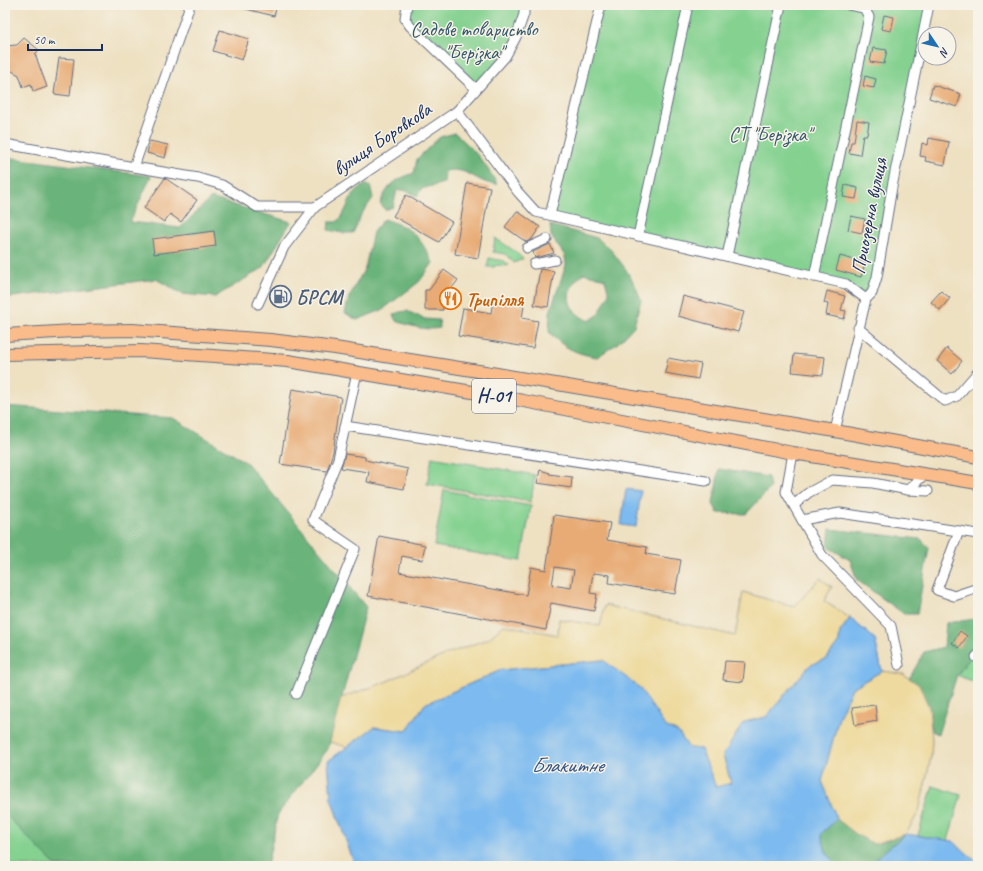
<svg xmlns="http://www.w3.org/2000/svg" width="983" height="871" font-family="Caveat,sans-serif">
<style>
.green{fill:#84d190;stroke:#508077}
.forest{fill:#6bb37a;stroke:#43716c;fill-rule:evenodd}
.sand{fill:#eeda9e;stroke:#84847e}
.water{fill:#7bbaef;stroke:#4b74a6}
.building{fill:#e8ab75;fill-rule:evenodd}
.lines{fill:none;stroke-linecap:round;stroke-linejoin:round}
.minor-casing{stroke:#656d81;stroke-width:11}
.major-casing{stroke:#656d81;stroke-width:14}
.minor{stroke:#fff;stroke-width:9}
.major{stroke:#f9bc8a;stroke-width:12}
.labels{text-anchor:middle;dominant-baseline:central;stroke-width:3;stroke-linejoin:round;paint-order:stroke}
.shield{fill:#f7f3e8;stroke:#5d6a87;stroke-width:1}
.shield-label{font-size:19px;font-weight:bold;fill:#1b2f5e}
.park-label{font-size:20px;fill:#35586a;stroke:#f7f3e8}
.street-label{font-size:20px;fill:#1b2f5e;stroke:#f7f3e8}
.service-label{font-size:20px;font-weight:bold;fill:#4e5e75;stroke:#f7f3e8;text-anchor:start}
.food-label{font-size:20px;font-weight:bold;fill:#c56008;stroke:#f7f3e8;text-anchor:start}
.water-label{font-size:21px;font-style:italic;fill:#335282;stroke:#f7f3e8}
</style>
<rect width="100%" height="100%" fill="#f7f3e8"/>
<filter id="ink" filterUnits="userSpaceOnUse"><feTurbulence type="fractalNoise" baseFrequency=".025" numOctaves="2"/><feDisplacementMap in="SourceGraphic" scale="8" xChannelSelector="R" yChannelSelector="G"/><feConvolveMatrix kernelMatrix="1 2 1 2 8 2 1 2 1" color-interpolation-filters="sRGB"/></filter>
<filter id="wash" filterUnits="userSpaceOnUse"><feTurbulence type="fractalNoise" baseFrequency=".012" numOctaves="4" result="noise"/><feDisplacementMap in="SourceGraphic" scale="16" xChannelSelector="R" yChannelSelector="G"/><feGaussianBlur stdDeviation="0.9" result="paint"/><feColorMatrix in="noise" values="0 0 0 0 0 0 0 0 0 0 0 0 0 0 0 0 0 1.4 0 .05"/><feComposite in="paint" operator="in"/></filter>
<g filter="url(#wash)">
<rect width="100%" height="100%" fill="#eee1c2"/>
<!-- green -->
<g class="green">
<polygon points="407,5 524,5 516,37 476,89 410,26"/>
<polygon points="599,5 929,5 877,277 866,299 846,284 550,215"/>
<polygon points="495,238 516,252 523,259 514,263 505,254 493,252"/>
<polygon points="489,258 504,261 509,265 506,266 497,265 494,267 487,267"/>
<polygon points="432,457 535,475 531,502 427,484"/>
<polygon points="444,490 531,506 521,561 434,546"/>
<polygon points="978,647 978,684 957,675"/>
<polygon points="5,783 142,866 5,866"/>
<polygon points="933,786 961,795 947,844 918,835"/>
</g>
<!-- forest -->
<g class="forest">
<path d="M455 133C473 148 486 164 497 184 477 185 470 166 445 171L444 183 421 189 417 196 404 190H397L393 207 385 210 380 203C389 184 394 180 414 173L417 159 430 146 440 137Z"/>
<polygon points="5,157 151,176 130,222 180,228 211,198 291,222 263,268 215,297 182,294 156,279 5,298"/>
<path d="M365 185H370L373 198 361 215 353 233H342L328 230 329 222H337C349 211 348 192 365 185Z"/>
<path d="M384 219C413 228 420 237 433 263L419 282 382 310 357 320 345 313 349 297 365 268 373 232Z"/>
<path d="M550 225 597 238 611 250 625 268 635 285 641 300 634 326 618 343 597 357C577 354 563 348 549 332L550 312 566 265 565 256 551 236ZM584 273 605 279 609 294 598 315 589 321C564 310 563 289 584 273Z"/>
<path d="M407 311 425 319 439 320 440 328C425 331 411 326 396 321L393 315 400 312Z"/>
<polygon points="5,406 173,418 247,463 366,607 328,749 278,814 267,866 56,866 5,814"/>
<polygon points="719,469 768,477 770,488 746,514 718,513 713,504"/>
<polygon points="830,529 921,539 929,548 917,614 904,614 857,580 850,560 828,547"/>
<polygon points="975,619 978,625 978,647 957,675 938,734 932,731 929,707 909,679 924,652 944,647 946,623"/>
<polygon points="837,819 856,834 874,844 906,834 874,860 872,866 837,866 826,852 821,834"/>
</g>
<!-- sand -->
<g class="sand">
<polygon points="820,578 832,587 824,601 850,618 840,632 839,642 827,658 809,666 766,717 744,722 723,755 731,783 716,788 701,749 689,748 678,732 665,727 603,660 501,670 425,704 406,731 374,727 347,747 330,742 341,698 383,683 447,654 488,639 504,625 558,635 559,619 600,626 605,605 735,636 743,592 794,607"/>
<polygon points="882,671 903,674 919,685 929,707 932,739 931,757 919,811 906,834 874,844 856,834 837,819 822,781 839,717 852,688"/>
</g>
<!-- water -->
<g class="water">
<polygon points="626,489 641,491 636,527 621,525"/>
<polygon points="850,618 875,639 882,671 852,688 839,717 822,781 837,819 821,834 826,852 837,866 355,866 331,799 328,761 374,727 406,731 425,704 501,670 603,660 639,687 665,726 678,732 689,748 701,749 716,787 731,783 723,755 744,722 766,717 809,666 827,658 839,642 840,632"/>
<polygon points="906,834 953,841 978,863 978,866 872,866 874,860"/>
</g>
<g id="blocks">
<!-- building -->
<g class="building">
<polygon points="243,5 277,5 274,16 242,8"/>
<polygon points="884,15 894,17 891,31 881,29"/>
<polygon points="220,30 249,39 242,60 213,51"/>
<polygon points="24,38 39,50 35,54 47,87 33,92 31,84 23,87 19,75 5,67 5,46 17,45"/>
<polygon points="873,48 887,50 884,64 870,62"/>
<polygon points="59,58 74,59 70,96 54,94"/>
<polygon points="865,76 876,79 874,88 863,86"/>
<polygon points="933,85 961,94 957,107 929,98"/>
<polygon points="857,120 869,122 867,135 863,135 860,155 849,153 851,142 854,142"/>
<polygon points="929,138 949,142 945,165 925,161 926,157 920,156 922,143 928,145"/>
<polygon points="150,141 168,145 165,158 147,153"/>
<polygon points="165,178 197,200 181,222 170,214 164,222 144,208"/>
<polygon points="467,183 490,187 478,258 455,254"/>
<polygon points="845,185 858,188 856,199 843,197"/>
<polygon points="406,195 452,222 439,242 393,216"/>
<polygon points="517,211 540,227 531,240 526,242 505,227"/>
<polygon points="851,216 865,219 862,233 848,230"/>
<polygon points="214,231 216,246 154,254 152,239"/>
<polygon points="550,244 554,253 535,258 533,252"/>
<polygon points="840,256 865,263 861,277 836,270"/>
<polygon points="540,269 554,271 548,307 534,305"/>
<polygon points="444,270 458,280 443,300 443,310 425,310 425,290 429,290"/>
<polygon points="827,291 845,296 841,310 846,311 844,319 826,315 828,304 824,303"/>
<polygon points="941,291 950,298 940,310 931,302"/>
<polygon points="683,296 744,312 738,332 678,316"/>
<polygon points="493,300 524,306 522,318 538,321 533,348 458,336 463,308 491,313"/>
<polygon points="947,348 962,361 952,374 937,361"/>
<polygon points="794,354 825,357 823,375 792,372"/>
<polygon points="668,358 701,364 698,379 665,373"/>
<polygon points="292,389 341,397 333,452 327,471 280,464"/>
<polygon points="345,454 365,457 365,460 408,469 404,489 367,482 369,472 341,468"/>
<polygon points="540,470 550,473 549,474 572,477 571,488 537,483"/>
<path d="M554 515 610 523 607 540 647 547 646 554 681 560 675 594 609 583 610 575 593 573 590 593 597 594 594 611 551 603 546 630 368 596 379 536 425 545 422 560 402 556 399 572 526 595 531 567 546 570ZM555 567 574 570 571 588 552 585Z"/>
<polygon points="960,631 967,636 959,648 952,643"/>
<polygon points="725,661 745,662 743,682 723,680"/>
<polygon points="875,705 877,721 855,725 852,708"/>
</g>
</g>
</g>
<g filter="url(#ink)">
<use href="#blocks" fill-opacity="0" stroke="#656d81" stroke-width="1"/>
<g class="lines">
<defs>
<g id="minor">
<polyline points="407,5 405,19 410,26 476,89"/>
<polyline points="457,111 518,192 536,212 846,284 866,299"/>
<polyline points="5,144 134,167 190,5"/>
<polyline points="134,167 198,178 222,185 257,207 315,207"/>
<polyline points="550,215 601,5"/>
<polyline points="638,236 688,5"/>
<polyline points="527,248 547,239"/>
<polyline points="727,256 781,5"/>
<polyline points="534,264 555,260"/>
<polyline points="814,277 869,17 864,8 849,5"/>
<polyline points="258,304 284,247 315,207 457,111 505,57 516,37 524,14 524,5"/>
<polyline points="858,328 945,401 957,396 978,372"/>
<polyline points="345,426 706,481"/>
<polyline points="835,431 866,299 872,293 877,277 892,187 929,5"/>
<polyline points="793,453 786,492 822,555 891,626 899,665"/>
<polyline points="908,490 925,474"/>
<polyline points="794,505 808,493 832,480 873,483 908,490 928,491"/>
<polyline points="802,520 840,513 978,534"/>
<polyline points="959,531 937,590 954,596 978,588"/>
<polyline points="976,657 978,655"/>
<polyline points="296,694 355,549 313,520 338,459 357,372"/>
</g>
<g id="major">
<polyline points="5,335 74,331 132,330 271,340 335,348 497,374 835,431 978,457"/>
<polyline points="5,354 141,351 288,361 508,398 793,453 978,483"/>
</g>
</defs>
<!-- minor casing -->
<use href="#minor" class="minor-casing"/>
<!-- major casing -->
<use href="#major" class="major-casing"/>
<!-- minor -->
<use href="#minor" class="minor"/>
<!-- major -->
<use href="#major" class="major"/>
</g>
</g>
<!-- icons -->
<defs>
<symbol id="fuel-ring" viewBox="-11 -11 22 22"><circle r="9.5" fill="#f7f3e8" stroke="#5c6f8a" stroke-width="1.5"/><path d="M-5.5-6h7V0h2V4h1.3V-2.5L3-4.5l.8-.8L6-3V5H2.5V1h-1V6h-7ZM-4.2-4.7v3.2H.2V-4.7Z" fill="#5c6f8a"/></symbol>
<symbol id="restaurant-ring" viewBox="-11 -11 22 22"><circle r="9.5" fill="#f7f3e8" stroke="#e8710a" stroke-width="1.5"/><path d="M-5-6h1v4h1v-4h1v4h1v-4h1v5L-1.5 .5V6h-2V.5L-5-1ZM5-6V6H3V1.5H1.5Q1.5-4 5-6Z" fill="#e8710a"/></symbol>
</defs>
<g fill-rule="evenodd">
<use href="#fuel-ring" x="268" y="284" width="25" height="25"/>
<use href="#restaurant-ring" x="438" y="286" width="25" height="25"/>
</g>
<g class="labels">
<!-- shield labels -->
<rect class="shield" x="472" y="379" width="44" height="34" rx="3"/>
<g class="shield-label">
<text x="494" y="396">Н-01</text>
</g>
<!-- park labels -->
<g class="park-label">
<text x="474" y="29">Садове товариство<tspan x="474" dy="23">"Берізка"</tspan></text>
<text x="770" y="134">СТ "Берізка"</text>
</g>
<!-- street labels -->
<g class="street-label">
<text transform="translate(382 139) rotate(-34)">вулиця Боровкова</text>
<text transform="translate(869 216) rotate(-79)">Приозерна вулиця</text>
</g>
<!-- service labels -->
<g class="service-label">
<text x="296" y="297">БРСМ</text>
</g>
<!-- food labels -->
<g class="food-label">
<text x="466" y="299">Трипілля</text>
</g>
<!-- water labels -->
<g class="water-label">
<text x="567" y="765">Блакитне</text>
</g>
</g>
<!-- margin -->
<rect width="983" height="871" fill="none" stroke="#f7f3e8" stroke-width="20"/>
<!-- north arrow -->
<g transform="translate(937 46) rotate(125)"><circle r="19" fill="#f7f3e8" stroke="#9fa5b1"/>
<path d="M0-3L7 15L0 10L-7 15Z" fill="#1f6fb2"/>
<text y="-6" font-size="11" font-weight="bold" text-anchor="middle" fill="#1b2f5e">N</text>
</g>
<!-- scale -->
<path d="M28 44v6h74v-6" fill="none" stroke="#1b2f5e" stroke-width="2"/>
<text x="34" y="44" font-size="12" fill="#1b2f5e" stroke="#f7f3e8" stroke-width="3" paint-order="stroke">50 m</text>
</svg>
